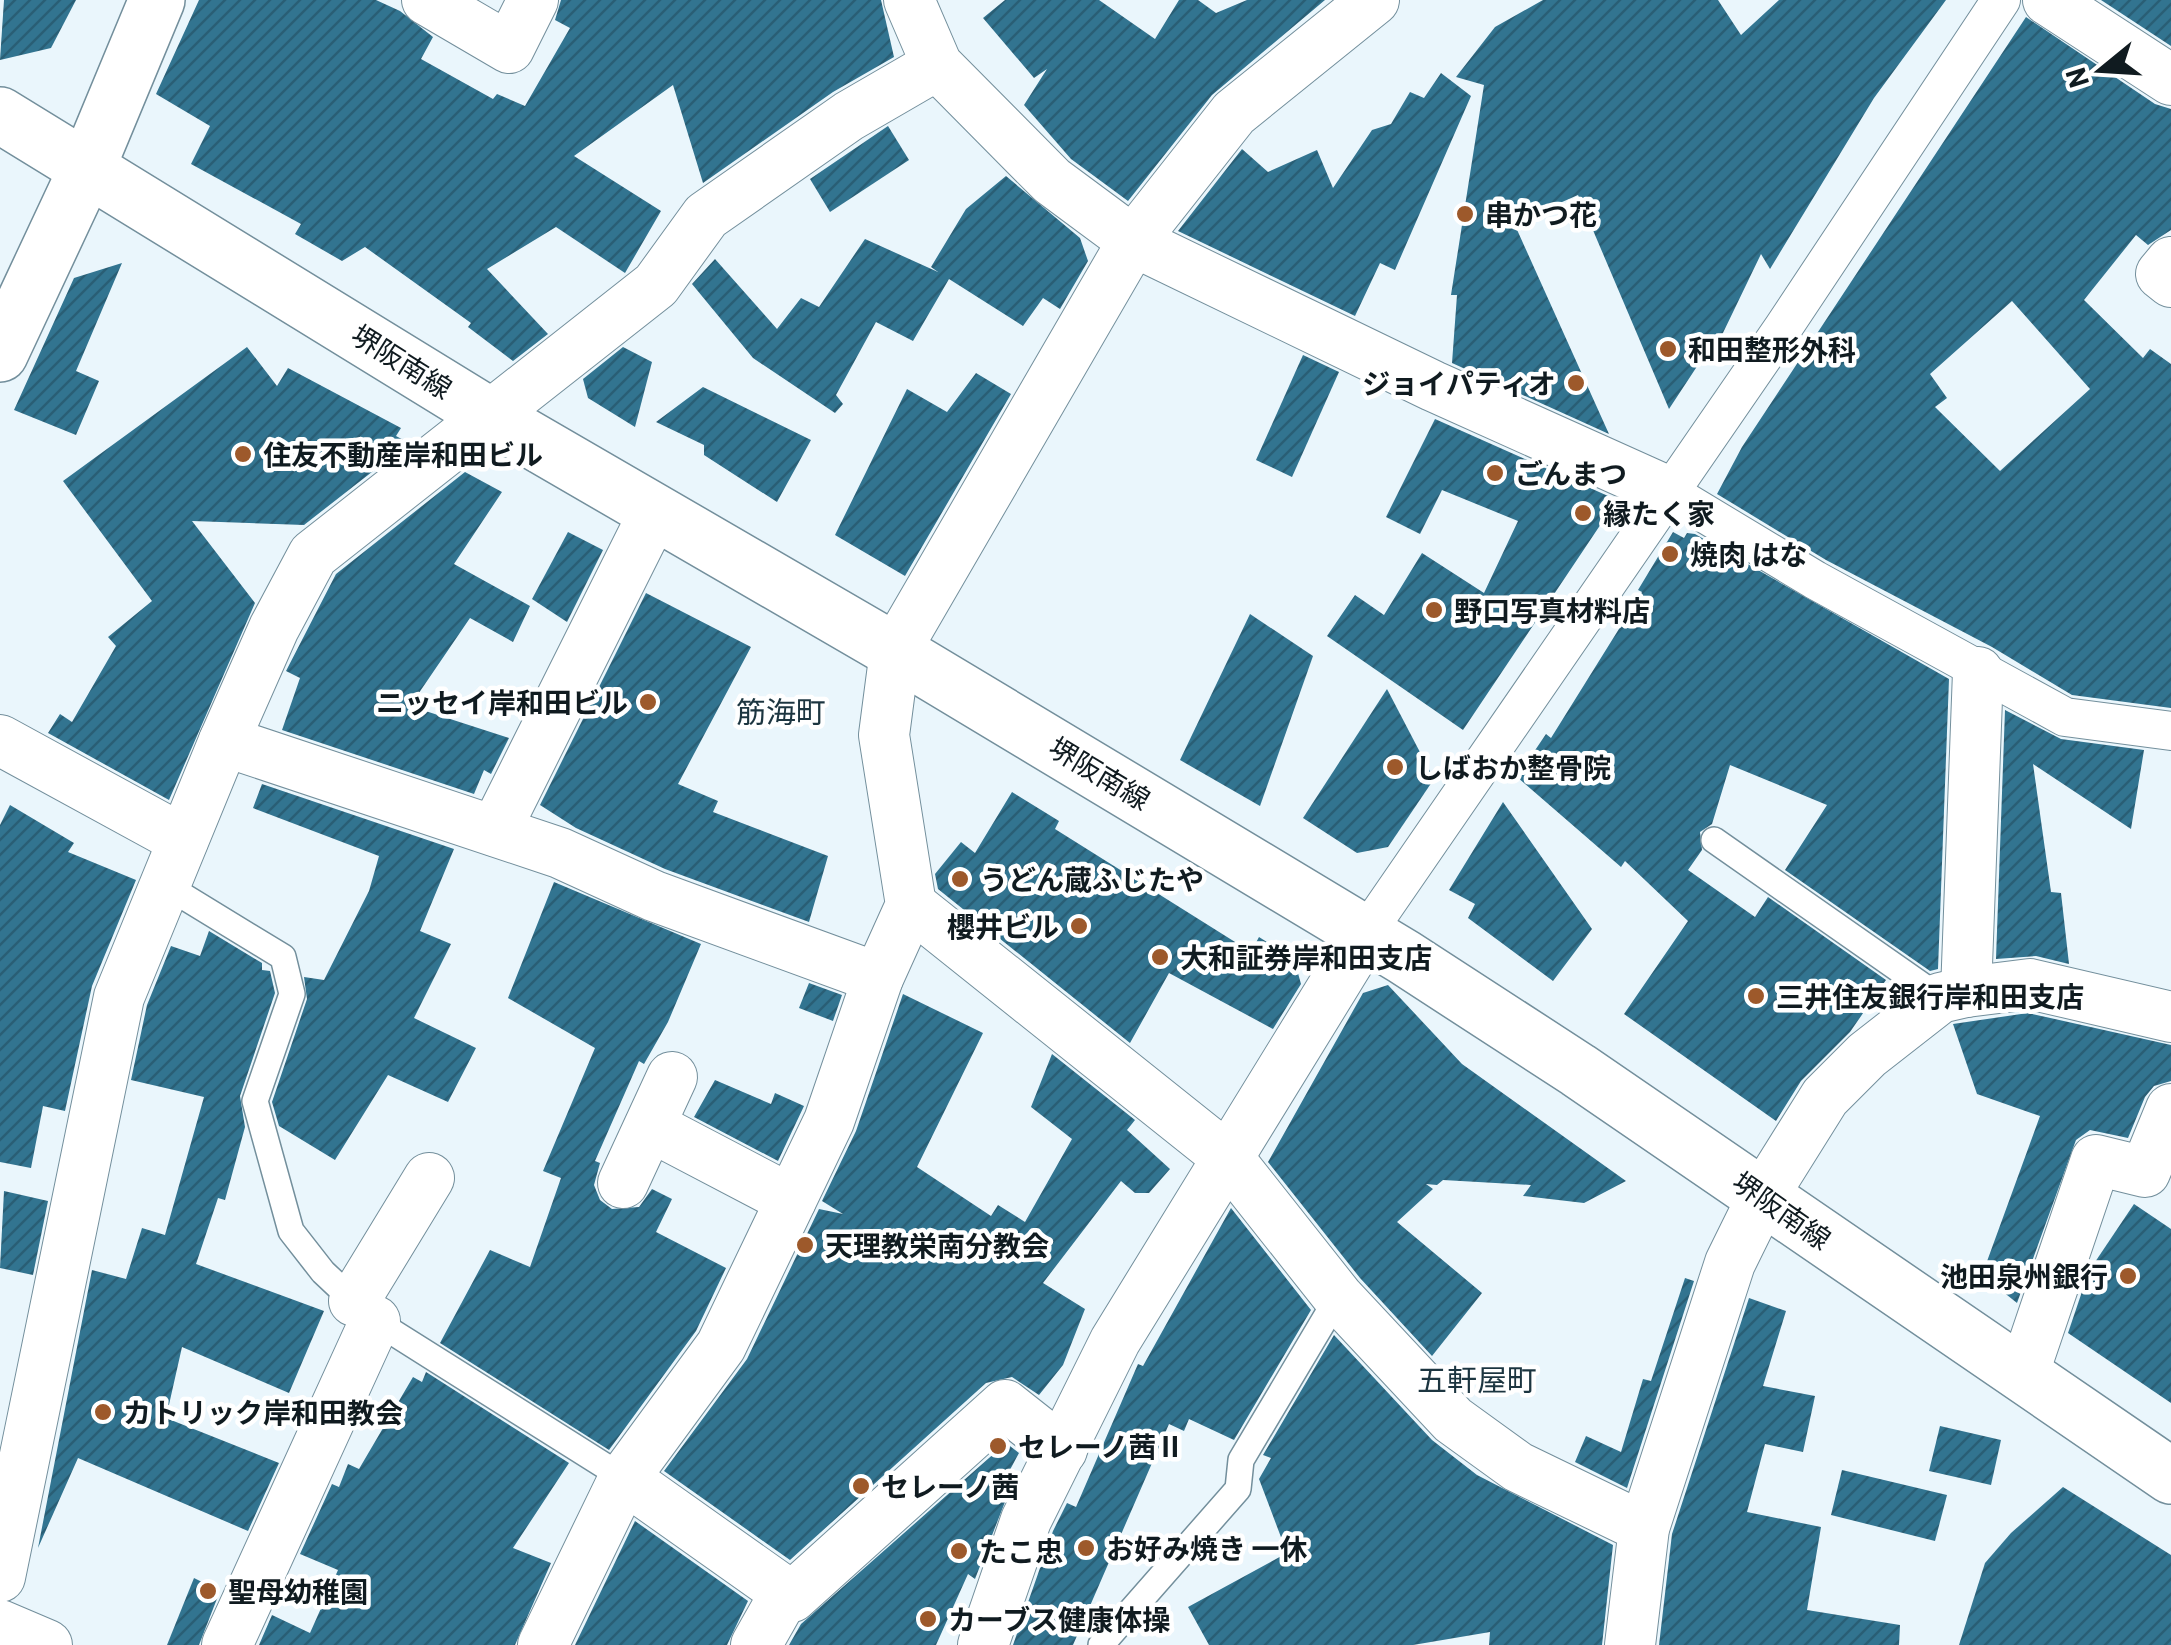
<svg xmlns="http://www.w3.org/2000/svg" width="2171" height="1645" font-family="Barlow,'Noto Sans JP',sans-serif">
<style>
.building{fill:url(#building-hatch);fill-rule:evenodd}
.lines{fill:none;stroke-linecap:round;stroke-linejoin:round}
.service-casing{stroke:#738f9c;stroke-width:28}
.pedestrian-casing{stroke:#738f9c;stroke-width:40}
.minor-casing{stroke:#738f9c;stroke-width:52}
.tertiary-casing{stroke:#738f9c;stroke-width:58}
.secondary-casing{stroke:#738f9c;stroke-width:58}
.service{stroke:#fff;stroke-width:25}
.pedestrian{stroke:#fff;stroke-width:38}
.minor{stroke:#fff;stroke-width:50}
.tertiary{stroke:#fff;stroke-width:55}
.secondary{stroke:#fff;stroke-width:55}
.poi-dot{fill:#9d592b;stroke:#fff;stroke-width:4}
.labels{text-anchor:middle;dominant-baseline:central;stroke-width:9;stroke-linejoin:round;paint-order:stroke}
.poi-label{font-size:28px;font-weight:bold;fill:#101b20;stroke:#fff;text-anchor:start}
.street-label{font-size:28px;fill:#101b20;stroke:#fff}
.neighbourhood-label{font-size:30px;fill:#1c3540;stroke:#fff}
</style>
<defs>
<pattern id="building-hatch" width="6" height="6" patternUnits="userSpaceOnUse" patternTransform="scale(2.5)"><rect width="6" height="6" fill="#327490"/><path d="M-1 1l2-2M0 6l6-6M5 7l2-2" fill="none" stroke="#295e75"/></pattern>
</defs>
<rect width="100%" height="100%" fill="#eaf6fc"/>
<!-- building -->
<g class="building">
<polygon points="4,0 76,0 51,48 0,60"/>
<polygon points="199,0 376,0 400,11 433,37 421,59 493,99 497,94 525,106 570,28 555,20 561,0 881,0 894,57 833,92 703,183 673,85 574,156 661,211 625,273 556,227 487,269 548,334 513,361 468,327 471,323 365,247 342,261 295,234 301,224 191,164 210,126 156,94"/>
<polygon points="1005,0 1099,0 1155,39 1179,0 1198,0 1216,13 1247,0 1325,0 1212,95 1128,201 1071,159 1024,105 1047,69 1034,78 983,18"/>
<polygon points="1543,0 1718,0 1741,35 1779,0 1946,0 1874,98 1770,269 1761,254 1721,337 1717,336 1669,409 1578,195 1514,223 1609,434 1452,363 1457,295 1451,295 1484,85 1456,77 1495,27"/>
<polygon points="2101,0 2171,0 2171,46"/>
<path d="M2026 17 2155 104 2171 109V230L2148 245 2136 235 2084 300 2143 358 2150 349 2171 364V708L2072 695 1992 647 1826 560 1717 494 1742 447ZM2012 301 2090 389 2000 471 1935 407 1947 398 1930 374Z"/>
<polygon points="1441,73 1471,96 1395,270 1380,263 1355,316 1178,231 1242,149 1268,172 1317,150 1333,188 1372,130 1391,124 1410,92 1424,98"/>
<polygon points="888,126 909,160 830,212 810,179"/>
<polygon points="1006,176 1080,238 1088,261 1060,309 1043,298 1023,326 949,279 913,341 876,322 836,395 843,404 835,413 753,358 692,284 715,259 777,329 801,298 819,307 865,239 938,272 931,267 966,209"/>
<polygon points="122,263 76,371 99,381 76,435 14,410 74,278"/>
<polygon points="247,347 277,386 288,368 401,428 396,436 409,443 304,525 192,521 255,603 169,800 48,733 60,714 72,722 116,646 108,637 152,601 63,481"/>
<polygon points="623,347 652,362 635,427 588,398 583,379"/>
<polygon points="1303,355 1339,372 1292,477 1256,460"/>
<polygon points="976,373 1011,394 905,576 835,535 907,389 947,412"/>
<polygon points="703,387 811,440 777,502 704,455 704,445 656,422"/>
<polygon points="1435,419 1617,500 1463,730 1327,636 1355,595 1384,615 1422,553 1484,593 1518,521 1442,490 1420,534 1386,517"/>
<polygon points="465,472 502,492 454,564 530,606 513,642 470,618 410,706 509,738 491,774 484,770 474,794 282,730 300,678 286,671 336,574"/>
<polygon points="568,532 603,550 567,622 532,599"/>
<polygon points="1673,532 1684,538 1687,533 1695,534 1949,679 1938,969 1930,971 1785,870 1827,805 1730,765 1712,824 1700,832 1702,850 1688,870 1755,917 1768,897 1886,980 1850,1032 1801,1081 1776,1121 1624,1014 1688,921 1625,861 1621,867 1517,777 1546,734 1551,738 1642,592 1638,590"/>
<polygon points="646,593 751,647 678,784 718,801 713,812 828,856 809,922 665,869 576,828 540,805"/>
<polygon points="1250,614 1313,656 1260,806 1180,760"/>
<polygon points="1387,689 1434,779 1388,847 1357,853 1303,818"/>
<polygon points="2005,710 2061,739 2144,750 2131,829 2033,764 2051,892 2061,893 2069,964 2036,956 1996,959"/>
<polygon points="262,784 454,849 420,931 451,944 414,1018 476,1048 448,1102 388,1075 335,1160 279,1126 272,1102 307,999 304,977 324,980 369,891 379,856 253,808"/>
<polygon points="1012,792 1059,821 1055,829 1251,952 1259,937 1294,959 1301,984 1273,1029 1169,973 1130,1043 938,889 935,874 961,842 975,853"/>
<polygon points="1503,802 1592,929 1553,981 1468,918 1475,904 1449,890"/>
<polygon points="10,805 74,843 68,852 136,880 92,986 65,1111 43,1106 31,1168 0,1162 0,825"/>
<polygon points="554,882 701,944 668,1022 644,1064 639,1061 595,1161 600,1163 594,1185 600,1200 612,1209 639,1207 652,1189 672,1199 656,1232 726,1268 696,1331 609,1450 440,1343 490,1250 530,1267 561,1178 543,1171 595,1048 508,998"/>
<polygon points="209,931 262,963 262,970 270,971 275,993 240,1096 245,1127 225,1200 218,1198 196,1264 324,1311 289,1393 182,1347 166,1418 279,1463 248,1531 78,1458 38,1548 92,1270 126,1279 142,1228 165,1235 204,1097 131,1080 147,1005 171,946 200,956"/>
<polygon points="809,983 842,995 833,1021 799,1008"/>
<polygon points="1388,985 1462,1064 1626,1181 1584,1203 1523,1196 1531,1185 1443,1180 1437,1185 1426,1184 1433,1189 1397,1222 1482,1293 1432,1356 1360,1278 1268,1162 1363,993"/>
<polygon points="903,994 983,1033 917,1167 991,1216 998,1205 1025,1222 1072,1139 1031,1107 1052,1054 1135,1120 1127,1130 1170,1169 1149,1193 1135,1193 1121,1181 1043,1283 1085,1309 1063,1365 1039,1395 1012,1377 986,1383 790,1560 664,1471 747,1359 819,1209 843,1214 822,1201 856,1131"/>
<polygon points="2028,1013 2171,1045 2171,1081 2154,1086 2145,1097 2128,1138 2090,1130 2076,1140 2017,1303 1982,1275 2040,1116 1977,1094 1953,1024"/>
<polygon points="715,1080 771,1104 775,1093 804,1106 778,1161 694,1117"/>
<polygon points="4,1191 48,1201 33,1275 0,1268"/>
<polygon points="2134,1204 2171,1229 2171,1403 2068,1333 2089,1271"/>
<polygon points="1231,1208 1311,1310 1234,1440 1189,1419 1184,1431 1169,1424 1073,1645 1013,1645 1053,1531 1067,1503 1076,1507 1138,1364 1143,1366"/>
<polygon points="1685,1278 1694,1281 1627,1488 1575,1462 1586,1436 1621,1452 1643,1379 1651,1381"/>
<polygon points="1749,1298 1786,1311 1763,1386 1815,1396 1803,1452 1765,1444 1747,1512 1821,1527 1807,1610 1900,1625 1899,1645 1659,1645 1672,1534"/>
<polygon points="1334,1335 1432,1440 1477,1475 1613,1545 1602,1645 1489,1645 1490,1632 1413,1645 1209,1645 1188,1607 1287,1553 1259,1479 1271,1458 1263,1455"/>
<polygon points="426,1372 569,1463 513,1548 551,1563 515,1645 259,1645 272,1615 310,1633 338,1570 300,1554 332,1484 339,1487 348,1464 359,1469 413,1377 422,1382"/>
<polygon points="1940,1426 2001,1440 1991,1485 1929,1471"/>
<polygon points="1006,1443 1019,1453 1004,1481 1012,1484 975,1579 968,1574 936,1645 789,1645 801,1624"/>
<polygon points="1842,1470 1947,1495 1935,1541 1831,1515"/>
<polygon points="2063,1487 2171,1555 2171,1645 1959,1645 1985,1563 2011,1533"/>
<polygon points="635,1521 748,1601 727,1645 575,1645"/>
<polygon points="194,1578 220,1591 199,1645 167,1645"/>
</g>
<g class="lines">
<defs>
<g id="service">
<polyline points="1714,840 1940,998"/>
<polyline points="165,885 283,957 292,994 255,1101 291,1231 323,1272 375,1321 624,1478"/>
<polyline points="1101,1645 1238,1489 1241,1460 1338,1297"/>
</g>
<g id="pedestrian">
<polyline points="1669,492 1815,580 2065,717 2171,731"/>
<polyline points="1366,933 1783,328 2001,0"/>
</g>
<g id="minor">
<polyline points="427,0 509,48 533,0"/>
<polyline points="909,0 937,65 1052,181 1133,241 1433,386 1669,492"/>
<polyline points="2048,0 2171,80"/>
<polyline points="2171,262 2161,274 2171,282"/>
<polyline points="0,740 183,840"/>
<polyline points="224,741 560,853 654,896 878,978"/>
<polyline points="495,831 655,511"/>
<polyline points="911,905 1228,1158 1338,1297 1453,1420 1518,1467 1644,1528"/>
<polyline points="1966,992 1978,672"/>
<polyline points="650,1126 791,1200"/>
<polyline points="623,1183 672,1077"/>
<polyline points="354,1301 429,1178"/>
<polyline points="2023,1375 2096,1160 2145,1172 2171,1109"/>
<polyline points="624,1478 792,1597 1005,1405 1062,1450"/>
<polyline points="0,1577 119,997 224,741 274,628 313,555 656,285 706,216 849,116 937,65"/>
<polyline points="0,1625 47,1645"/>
<polyline points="227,1645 375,1321"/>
<polyline points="543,1645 624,1478 721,1346 829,1121 878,978 911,905 884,735 895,651 1133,241 1234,113 1374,0"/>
<polyline points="756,1645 786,1592"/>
<polyline points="983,1645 1026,1520 1115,1341 1366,933"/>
<polyline points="1630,1645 1644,1528 1730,1263 1763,1196 1825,1097 1867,1055 1940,998 1966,992 2030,984 2171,1017"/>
</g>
<polyline id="tertiary" points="0,354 88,166"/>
<g id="secondary">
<polyline points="0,115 490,416 895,651 1404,957 1578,1070 2171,1476"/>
<polyline points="88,166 157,0"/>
</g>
</defs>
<!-- service casing -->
<use href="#service" class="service-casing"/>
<!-- pedestrian casing -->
<use href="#pedestrian" class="pedestrian-casing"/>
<!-- minor casing -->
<use href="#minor" class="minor-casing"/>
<!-- tertiary casing -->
<use href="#tertiary" class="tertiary-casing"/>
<!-- secondary casing -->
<use href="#secondary" class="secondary-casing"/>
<!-- service -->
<use href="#service" class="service"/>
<!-- pedestrian -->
<use href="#pedestrian" class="pedestrian"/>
<!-- minor -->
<use href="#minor" class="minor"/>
<!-- tertiary -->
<use href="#tertiary" class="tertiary"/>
<!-- secondary -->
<use href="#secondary" class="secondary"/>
</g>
<!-- markers -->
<g class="poi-dot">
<circle cx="1465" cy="214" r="10"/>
<circle cx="1668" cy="349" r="10"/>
<circle cx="1576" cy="383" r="10"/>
<circle cx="243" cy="454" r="10"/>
<circle cx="1495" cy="473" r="10"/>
<circle cx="1583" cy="513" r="10"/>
<circle cx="1670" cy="554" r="10"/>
<circle cx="1434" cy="610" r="10"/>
<circle cx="648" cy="702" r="10"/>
<circle cx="1395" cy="767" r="10"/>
<circle cx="960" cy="879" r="10"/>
<circle cx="1079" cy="926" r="10"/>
<circle cx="1160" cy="957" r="10"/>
<circle cx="1756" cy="996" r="10"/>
<circle cx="805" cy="1245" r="10"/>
<circle cx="2128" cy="1276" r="10"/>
<circle cx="103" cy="1412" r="10"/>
<circle cx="998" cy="1446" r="10"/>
<circle cx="861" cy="1486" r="10"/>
<circle cx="1086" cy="1548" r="10"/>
<circle cx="959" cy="1551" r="10"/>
<circle cx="208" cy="1591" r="10"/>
<circle cx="928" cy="1619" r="10"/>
</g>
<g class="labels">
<!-- poi labels -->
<g class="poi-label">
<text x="1485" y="214">串かつ花</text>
<text x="1688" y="349">和田整形外科</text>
<text x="1556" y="383" text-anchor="end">ジョイパティオ</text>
<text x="263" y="454">住友不動産岸和田ビル</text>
<text x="1515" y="473">ごんまつ</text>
<text x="1603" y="513">縁たく家</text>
<text x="1690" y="554">焼肉 はな</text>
<text x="1454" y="610">野口写真材料店</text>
<text x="628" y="702" text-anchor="end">ニッセイ岸和田ビル</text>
<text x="1415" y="767">しばおか整骨院</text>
<text x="980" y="879">うどん蔵ふじたや</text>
<text x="1059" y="926" text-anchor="end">櫻井ビル</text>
<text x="1180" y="957">大和証券岸和田支店</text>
<text x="1776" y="996">三井住友銀行岸和田支店</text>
<text x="825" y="1245">天理教栄南分教会</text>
<text x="2108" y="1276" text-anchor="end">池田泉州銀行</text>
<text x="123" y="1412">カトリック岸和田教会</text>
<text x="1018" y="1446">セレーノ茜Ⅱ</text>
<text x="881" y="1486">セレーノ茜</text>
<text x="1106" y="1548">お好み焼き 一休</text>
<text x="979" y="1551">たこ忠</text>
<text x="228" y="1591">聖母幼稚園</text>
<text x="948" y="1619">カーブス健康体操</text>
</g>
<!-- street labels -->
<g class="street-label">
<text transform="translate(402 361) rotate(32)">堺阪南線</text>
<text transform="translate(1100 773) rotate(31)">堺阪南線</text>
<text transform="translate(1782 1210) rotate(35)">堺阪南線</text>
</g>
<!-- neighbourhood labels -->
<g class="neighbourhood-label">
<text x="781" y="711">筋海町</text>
<text x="1477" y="1379">五軒屋町</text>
</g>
</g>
<!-- north arrow -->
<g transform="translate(2101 70) rotate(252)" stroke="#ffffff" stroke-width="8" paint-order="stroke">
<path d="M0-8L18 38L0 25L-18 38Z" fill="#101b20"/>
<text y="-15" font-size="28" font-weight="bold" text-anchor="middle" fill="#101b20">N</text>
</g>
</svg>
